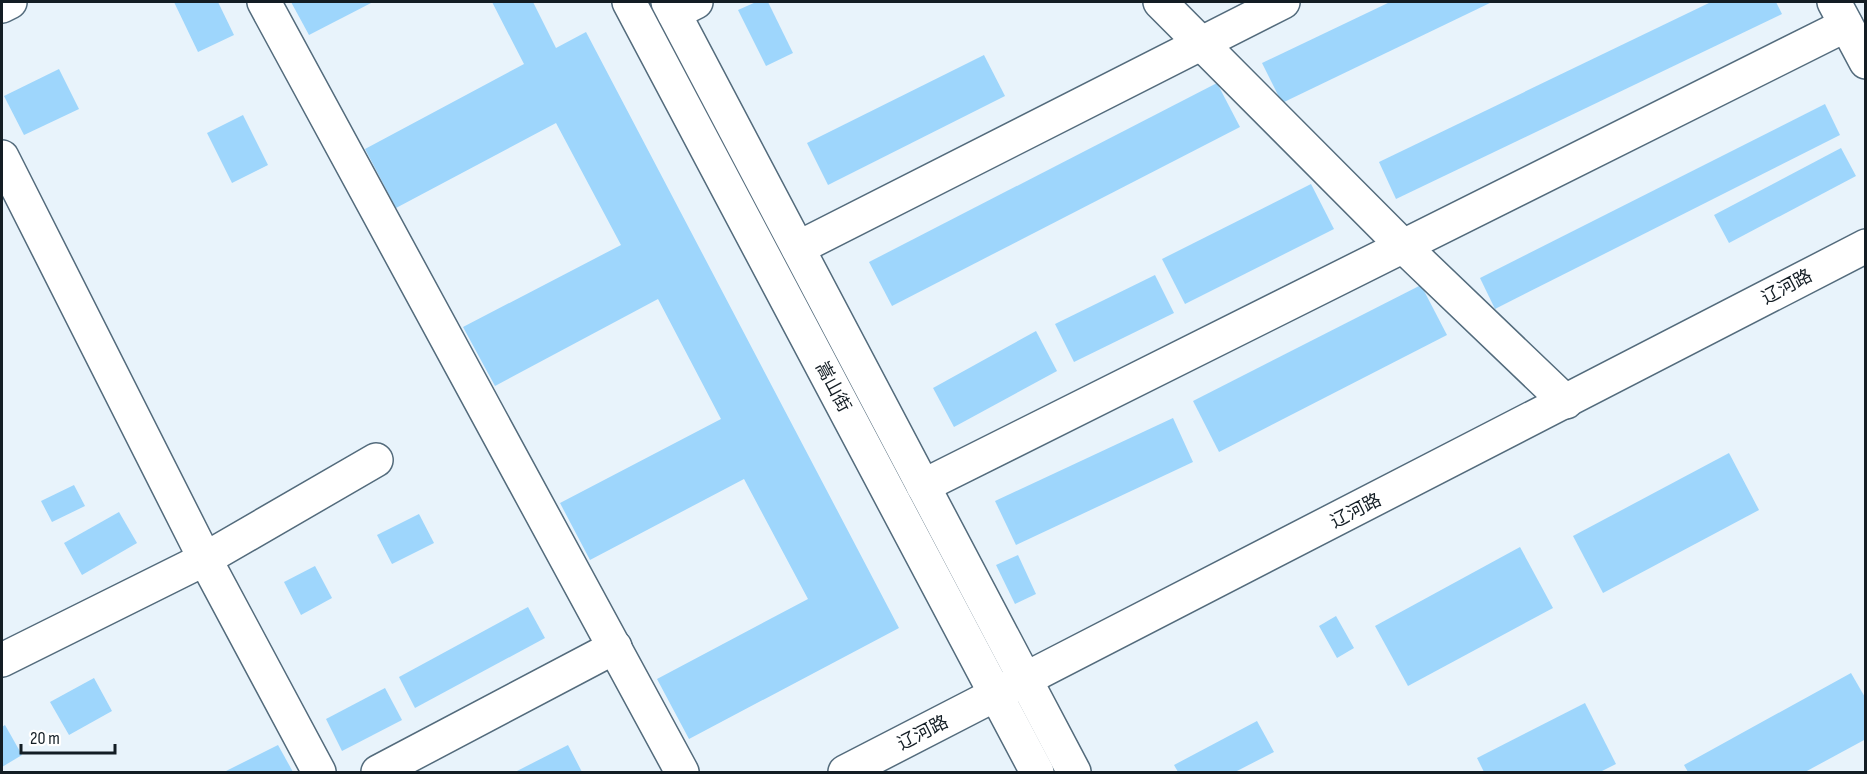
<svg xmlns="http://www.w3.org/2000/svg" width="1867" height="774" font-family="'Sofia Sans Condensed','Noto Sans SC',sans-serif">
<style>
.building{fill:#9ed6fc}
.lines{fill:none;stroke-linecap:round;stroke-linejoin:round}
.minor-casing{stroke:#536b7c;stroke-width:36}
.major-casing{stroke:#536b7c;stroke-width:36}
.minor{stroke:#fff;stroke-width:33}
.major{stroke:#fff;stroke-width:33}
.labels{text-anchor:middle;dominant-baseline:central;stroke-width:4.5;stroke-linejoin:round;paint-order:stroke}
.street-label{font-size:18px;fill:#131d24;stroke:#fff}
</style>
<rect width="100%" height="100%" fill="#e8f3fb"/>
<!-- building -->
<g class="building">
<polygon points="174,2 218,2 234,35 198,52"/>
<polygon points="291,2 373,2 309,35"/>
<polygon points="492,2 533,2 556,48 586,32 899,628 689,739 657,679 808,599 744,479 590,560 560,503 721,419 658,299 495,386 463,327 621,245 556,123 396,208 365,149 524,64"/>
<polygon points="756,2 768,2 793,53 766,66 738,10"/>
<polygon points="1390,2 1492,2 1282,103 1262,63"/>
<polygon points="1711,2 1776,2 1782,14 1396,199 1379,162"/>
<polygon points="984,55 1005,96 828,185 807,143"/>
<polygon points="59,69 79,109 24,135 4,96"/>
<polygon points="1217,83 1240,127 892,306 869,262"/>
<polygon points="1825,104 1840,135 1495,309 1480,278"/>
<polygon points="243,115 268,165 232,183 207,133"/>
<polygon points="1841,148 1856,176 1729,243 1714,215"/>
<polygon points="1311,184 1334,229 1185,304 1162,259"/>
<polygon points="1155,275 1174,313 1074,362 1055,324"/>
<polygon points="1421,285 1447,335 1219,452 1193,401"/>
<polygon points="1036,331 1057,371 954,427 933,388"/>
<polygon points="1173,418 1193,462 1016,545 995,501"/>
<polygon points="1729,453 1759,510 1603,593 1573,536"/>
<polygon points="74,485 85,506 52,522 41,501"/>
<polygon points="119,512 137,543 82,575 64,543"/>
<polygon points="419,514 434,543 392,564 377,535"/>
<polygon points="1520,547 1553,608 1408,686 1375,626"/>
<polygon points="1018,555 1036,594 1015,604 996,565"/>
<polygon points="315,566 332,598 301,615 284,582"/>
<polygon points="528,607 545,638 415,708 399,677"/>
<polygon points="1336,616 1354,648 1337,658 1319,626"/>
<polygon points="1851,673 1866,699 1866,739 1805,772 1688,772 1684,765"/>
<polygon points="94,678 112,711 69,735 50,702"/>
<polygon points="385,688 402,720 342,751 326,719"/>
<polygon points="1585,703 1616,764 1600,772 1484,772 1477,758"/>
<polygon points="1257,721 1274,752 1235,772 1178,772 1174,765"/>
<polygon points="5,725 22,755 2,767 2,727"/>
<polygon points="278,745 293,772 224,772"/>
<polygon points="568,745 582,772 515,772"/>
</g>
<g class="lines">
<defs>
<g id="minor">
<polyline points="264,2 682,772"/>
<polyline points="1160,2 1403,246 1566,402"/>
<polyline points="1834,2 1866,62"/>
<polyline points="2,6 10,2"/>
<polyline points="674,13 696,2"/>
<polyline points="2,157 205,559 319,772"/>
<polyline points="798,248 1283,2"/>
<polyline points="923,486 1846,25"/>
<polyline points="2,660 205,559 376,460"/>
<polyline points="378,772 615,647"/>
<polyline points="845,772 1866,246"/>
</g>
<g id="major">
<polyline points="629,2 1037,772"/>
<polyline points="668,2 1074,772"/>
</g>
</defs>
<!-- minor casing -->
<use href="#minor" class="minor-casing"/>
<!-- major casing -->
<use href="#major" class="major-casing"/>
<!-- minor -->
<use href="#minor" class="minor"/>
<!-- major -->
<use href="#major" class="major"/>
</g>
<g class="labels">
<!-- street labels -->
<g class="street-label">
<text transform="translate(1787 287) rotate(-28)">辽河路</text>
<text transform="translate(833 387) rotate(62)">嵩山街</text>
<text transform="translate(1356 511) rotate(-27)">辽河路</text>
<text transform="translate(923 733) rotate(-27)">辽河路</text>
</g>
</g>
<!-- border -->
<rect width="1867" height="774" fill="none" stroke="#131d24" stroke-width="6"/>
<!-- scale -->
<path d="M21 744v9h94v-9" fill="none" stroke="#131d24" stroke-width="3"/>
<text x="30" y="744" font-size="18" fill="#131d24" stroke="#ffffff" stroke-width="4.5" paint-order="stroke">20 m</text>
</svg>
